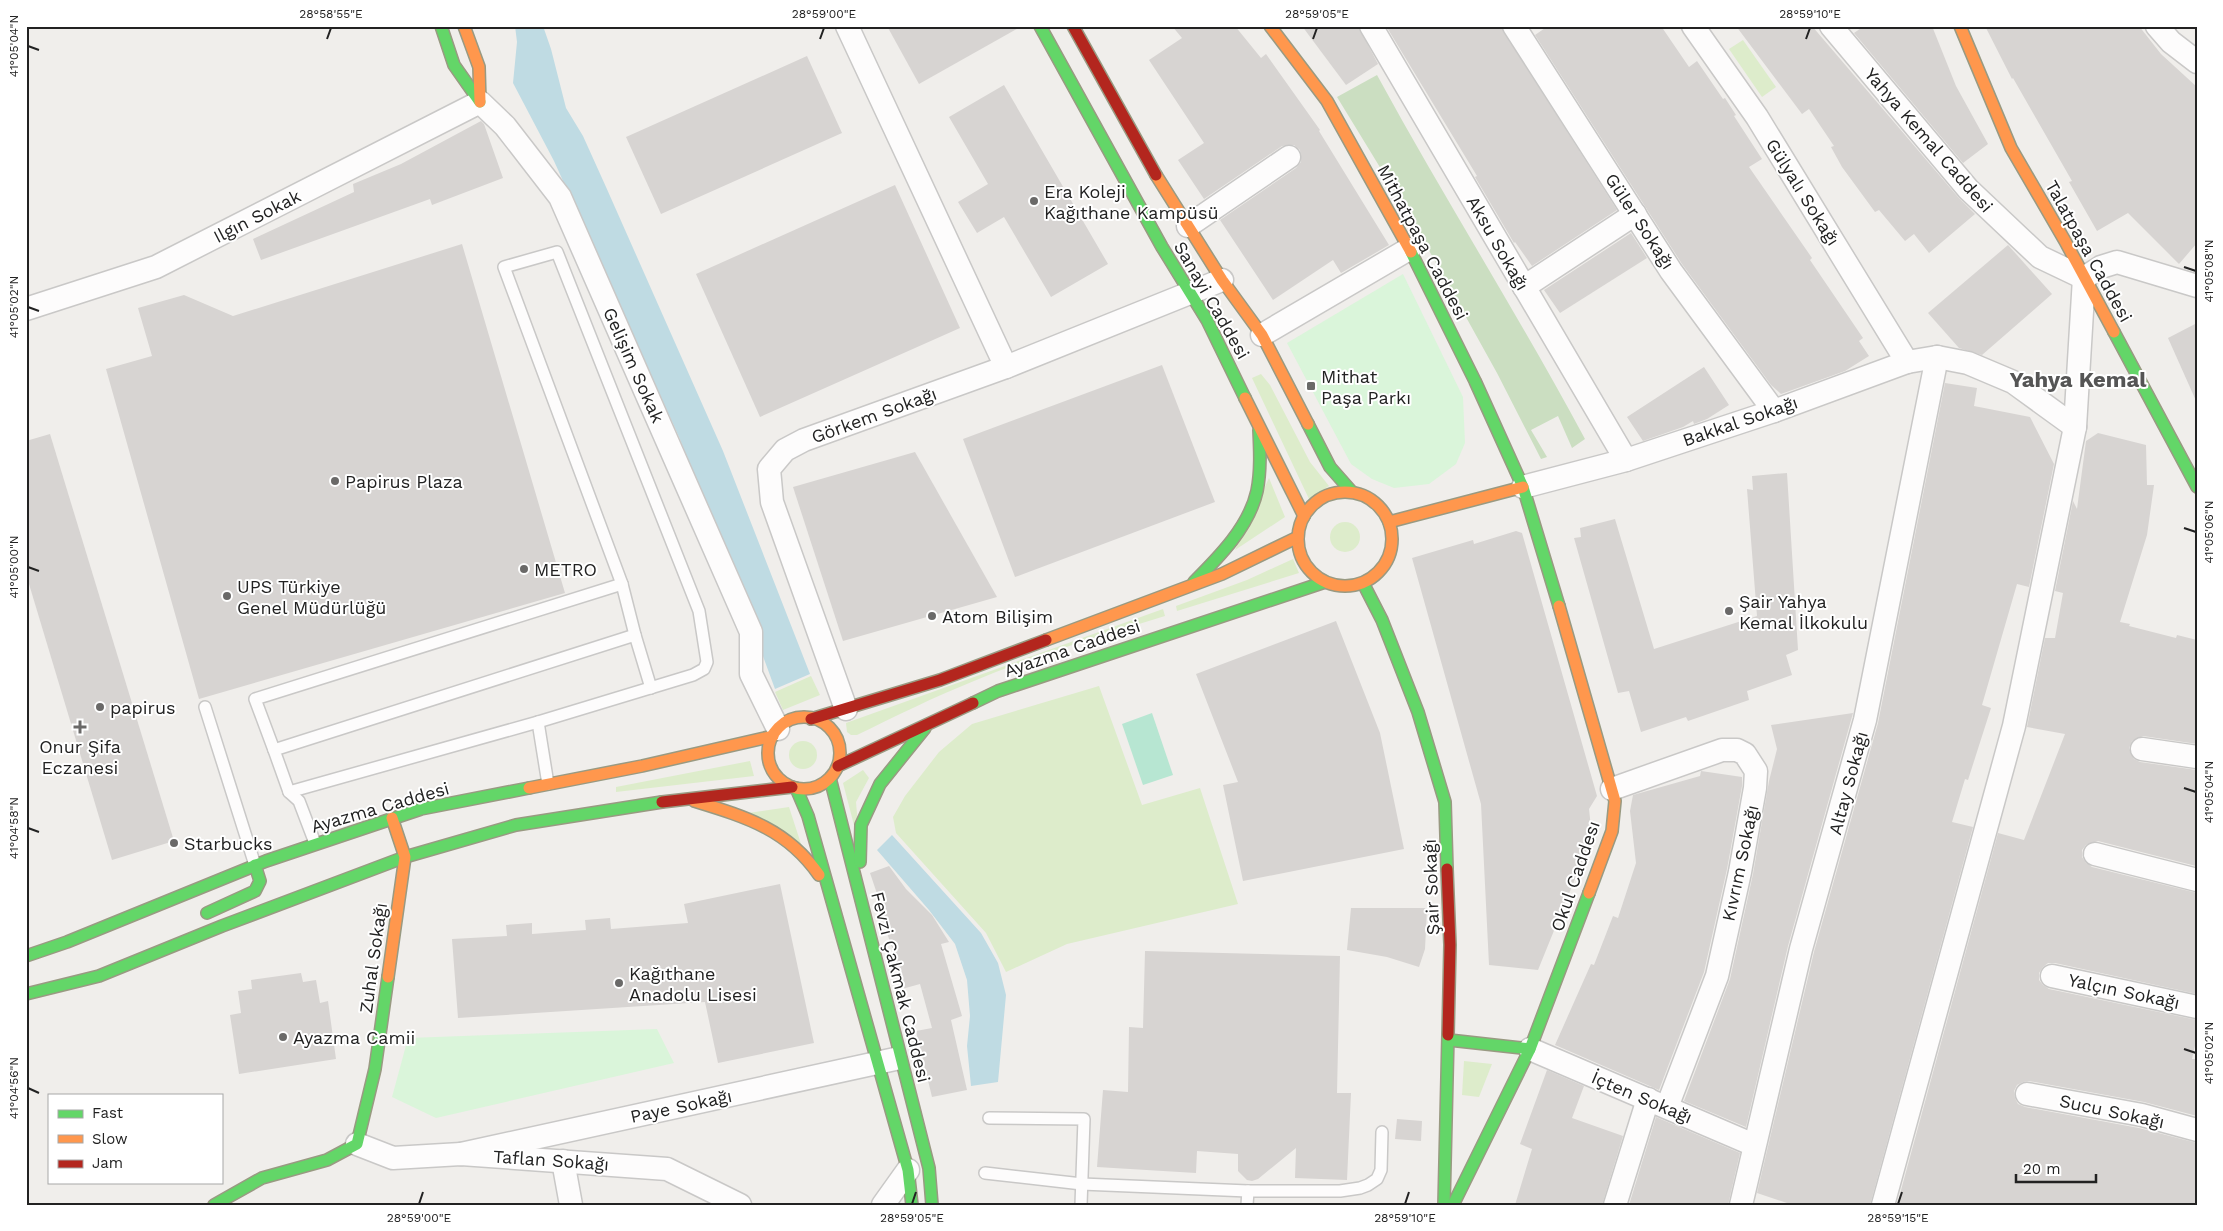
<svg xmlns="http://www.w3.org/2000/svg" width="2223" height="1231" font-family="'Work Sans',sans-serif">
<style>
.grass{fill:#ddeccb}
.forest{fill:#cbdec1}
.park{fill:#daf5da}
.pitch{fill:#b7e6d2}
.water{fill:#bfdbe3}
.building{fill:#d7d4d2}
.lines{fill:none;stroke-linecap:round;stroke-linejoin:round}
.lane-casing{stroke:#c9c8c7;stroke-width:14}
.street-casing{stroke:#c9c8c7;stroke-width:25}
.fast-casing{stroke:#999a82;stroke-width:14}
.slow-casing{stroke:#999a82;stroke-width:14}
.jam-casing{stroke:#999a82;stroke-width:14}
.lane{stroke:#fdfcfc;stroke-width:11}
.street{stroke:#fdfcfc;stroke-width:22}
.fast{stroke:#63d668;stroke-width:11}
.slow{stroke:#ff974d;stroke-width:11}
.jam{stroke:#b3261e;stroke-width:11}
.ticks{fill:none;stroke:#222;stroke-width:2}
.poi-dot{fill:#6a6968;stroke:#fff;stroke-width:2}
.labels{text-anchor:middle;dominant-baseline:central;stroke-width:4;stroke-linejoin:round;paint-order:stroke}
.street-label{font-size:18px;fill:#222;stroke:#fff}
.poi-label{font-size:18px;fill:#222;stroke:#fff;text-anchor:start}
.district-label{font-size:22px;font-weight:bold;fill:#555;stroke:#fff}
.neatline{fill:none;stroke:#222;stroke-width:2}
.ticks-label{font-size:12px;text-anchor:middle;fill:#222}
</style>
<rect width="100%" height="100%" fill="#f0eeeb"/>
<!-- grass -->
<g class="grass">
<polygon points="1743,40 1776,87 1762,97 1729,49"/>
<polygon points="1261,374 1270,385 1310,462 1329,486 1309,499 1252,378"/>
<polygon points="1269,478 1285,517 1235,550"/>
<circle cx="1345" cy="537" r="15"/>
<polygon points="1293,559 1299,573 1177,611 1176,606 1247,580"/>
<path d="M1163 609 1165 616C1101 636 1036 655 974 681 934 697 896 716 857 735H851L847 732 846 723Z"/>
<polygon points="811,676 820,695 783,710 775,692"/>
<polygon points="1099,686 1142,805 1200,788 1238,904 1067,944 1006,972 986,933 896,833 893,817 905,796 939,752 972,724"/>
<circle cx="803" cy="755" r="14"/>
<polygon points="750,761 754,776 616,792 616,787"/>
<polygon points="863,770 869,778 856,802 858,825 855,829 843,783"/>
<polygon points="789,807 802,847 748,813"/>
<polygon points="1464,1061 1492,1064 1479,1097 1462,1095"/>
</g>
<!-- forest -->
<path class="forest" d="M1377 75C1444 198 1519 316 1585 439L1572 448 1558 416 1531 430 1547 457 1541 459 1497 373 1411 218 1337 97Z"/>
<!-- park -->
<g class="park">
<polygon points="1403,274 1463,397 1465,443 1456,464 1429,484 1394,488 1372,479 1351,464 1287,343"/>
<polygon points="657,1029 674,1063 436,1118 392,1097 408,1038"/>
</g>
<!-- pitch -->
<polygon class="pitch" points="1152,713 1173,775 1143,785 1122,724"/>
<!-- water -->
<g class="water">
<polygon points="515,26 543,26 551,49 566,108 583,136 606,187 723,451 810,674 775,689 725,552 679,437 554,161 513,83 517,42"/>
<polygon points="892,835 981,933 998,963 1006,995 998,1082 971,1086 967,1046 970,1016 967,980 955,944 929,910 877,850"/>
</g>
<!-- building -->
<g class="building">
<polygon points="887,26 1022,26 919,84"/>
<polygon points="1172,26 1235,26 1261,58 1266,54 1320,130 1319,131 1389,245 1341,273 1333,260 1273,300 1220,220 1296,168 1301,162 1300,150 1294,145 1282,146 1204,199 1178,160 1204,143 1149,60 1182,38"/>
<polygon points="1302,26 1358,26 1378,64 1346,85"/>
<polygon points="1386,26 1500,26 1617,210 1532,266 1515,242 1514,243 1475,177 1477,176"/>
<polygon points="1548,26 1661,26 1689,67 1697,61 1723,99 1725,98 1736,115 1734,116 1762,159 1749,167 1812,258 1810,260 1863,338 1859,341 1869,356 1845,371 1781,394 1771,385 1682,264 1535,35"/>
<polygon points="1736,26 1812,26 1958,197 1975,214 1929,253 1914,234 1905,241 1879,210 1875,212 1842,167 1831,147 1834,146 1809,109 1802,114"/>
<polygon points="1864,26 1932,26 1956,86 1988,144 1963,163 1854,33"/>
<polygon points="1985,26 2139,26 2161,54 2197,87 2197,243 2179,264 2128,213 2097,231 2069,182 2072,181 2013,78 2012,79"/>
<polygon points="807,56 842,133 661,214 626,137"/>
<polygon points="1004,85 1108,264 1051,297 1004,217 977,233 958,202 988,184 949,117"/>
<polygon points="481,121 484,124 503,178 432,205 430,199 261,260 253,239 354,192 353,184 401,164"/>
<polygon points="895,185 960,328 760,417 696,274"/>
<polygon points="1631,233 1647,258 1560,313 1544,290"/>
<polygon points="462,244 565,593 199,699 106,369 152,356 138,308 184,295 233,316"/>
<polygon points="2008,245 2052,294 1982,355 1959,348 1928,313"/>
<polygon points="2197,323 2197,403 2168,338"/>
<polygon points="1162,365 1215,502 1015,577 963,439"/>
<polygon points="1704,367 1729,405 1707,419 1694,424 1693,421 1683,427 1643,441 1627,417"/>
<polygon points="1945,383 1977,388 1974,406 2030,417 2054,464 2029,587 2017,584 1982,705 1991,708 1968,780 1965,779 1952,822 1973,827 1870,1205 1793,1205 1757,1193 1814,952 1878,723"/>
<polygon points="2098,433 2146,445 2147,485 2154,485 2147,535 2120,622 2130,624 2129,626 2176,638 2177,635 2197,640 2197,744 2143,736 2132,741 2129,748 2134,759 2140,762 2197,770 2197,862 2196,866 2098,841 2086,845 2082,850 2082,857 2086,863 2092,867 2197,893 2197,994 2055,963 2048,963 2043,967 2039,973 2039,980 2043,985 2049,989 2197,1020 2197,1037 2192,1059 2197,1059 2197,1116 2144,1102 2029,1081 2023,1082 2017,1085 2014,1091 2015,1098 2018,1104 2025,1107 2139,1128 2197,1143 2197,1205 1897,1205 1998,833 2024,840 2065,734 2027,727 2045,638 2055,638 2063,593 2055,591 2073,501 2077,509 2086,441"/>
<polygon points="50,434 174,841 112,860 26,574 26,441"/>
<polygon points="915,452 997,597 843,641 793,487"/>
<polygon points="1787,473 1798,650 1786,655 1792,675 1747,691 1749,700 1688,721 1686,717 1641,732 1629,691 1618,693 1574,538 1581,537 1580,528 1615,519 1654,649 1757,616 1747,489 1753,490 1752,476"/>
<polygon points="1516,531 1522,533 1597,796 1589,809 1592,837 1538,970 1489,965 1481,804 1412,558 1473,540 1474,544"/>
<polygon points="1336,621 1380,733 1404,849 1243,881 1223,785 1238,782 1196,674"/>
<polygon points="1853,713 1788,946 1746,1127 1684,1101 1730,979 1753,874 1769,781 1777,749 1771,725"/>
<polygon points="1701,771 1742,777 1742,786 1727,869 1704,972 1659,1090 1555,1045 1591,964 1594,965 1613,916 1618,918 1636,863 1630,811 1633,795 1700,776"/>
<polygon points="889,866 906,889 932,915 949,942 941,944 962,1016 951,1020 967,1090 932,1097 916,1031 932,1028 920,984 902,989 895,962 897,962 887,933 890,932 870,873"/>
<polygon points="780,884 814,1043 718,1063 705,1002 458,1018 452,939 507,936 506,925 532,923 532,934 586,930 585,920 610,918 611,929 688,923 684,904"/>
<polygon points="1351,908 1427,908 1425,949 1419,967 1387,957 1347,950"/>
<polygon points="1145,951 1340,956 1337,1093 1351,1093 1347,1180 1295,1178 1296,1148 1258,1179 1252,1181 1247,1180 1238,1171 1238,1154 1197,1151 1196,1173 1097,1167 1103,1090 1128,1092 1129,1027 1143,1028"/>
<polygon points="301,973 303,982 316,980 320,1003 328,1001 336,1059 239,1074 230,1015 241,1013 238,991 252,989 251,980"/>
<polygon points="1547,1070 1584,1086 1572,1118 1623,1136 1602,1205 1515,1205 1532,1149 1520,1144"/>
<polygon points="1656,1117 1740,1153 1728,1205 1629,1205"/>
<polygon points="1397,1119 1422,1121 1421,1141 1395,1139"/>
</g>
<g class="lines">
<defs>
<g id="lane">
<polyline points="205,707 255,865"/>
<polyline points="538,722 548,784"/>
<polyline points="274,750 255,699 622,584"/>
<polyline points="289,792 538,722 693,675 704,669 707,662 699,611 557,252 504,267 622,584 635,635"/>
<polyline points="315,843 299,801 289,792 274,750 635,635 651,688"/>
<polyline points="989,1118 1084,1119 1081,1205"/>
<polyline points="985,1173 1082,1184 1248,1191 1340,1191 1360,1188 1368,1185 1377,1179 1381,1170 1382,1132"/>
<polyline points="1247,1205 1248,1191"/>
</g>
<g id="street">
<polyline points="847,26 1006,367"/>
<polyline points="1371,26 1626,460"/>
<polyline points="1514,26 1671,271 1774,411"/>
<polyline points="1693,26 1757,117 1907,362"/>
<polyline points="1831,26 1968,189 2040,257 2084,278"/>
<polyline points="2157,26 2171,42 2197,62"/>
<polyline points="1188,226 1289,157"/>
<polyline points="2084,278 2101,267 2117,262 2197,286"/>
<polyline points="1524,287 1635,214"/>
<polyline points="26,309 156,267 480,102 505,126 560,197 751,632 751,674 778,729"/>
<polyline points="1262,335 1409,249"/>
<polyline points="1523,487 1626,460 1774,411 1907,362 1937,357 1968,363 2013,382 2075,427"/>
<polyline points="846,709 772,502 769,469 785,450 804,440 1006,367 1222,280"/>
<polyline points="2142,749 2197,757"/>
<polyline points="1612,789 1722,750 1737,750 1745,754 1756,771 1755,788 1740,872 1717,976 1667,1107"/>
<polyline points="2095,854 2197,880"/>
<polyline points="2052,976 2197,1007"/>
<polyline points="1530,1049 1754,1145"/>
<polyline points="2027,1094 2142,1115 2197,1130"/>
<polyline points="357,1144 393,1158 461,1154 667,1169 740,1205"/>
<polyline points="461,1154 895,1059"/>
<polyline points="563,1161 571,1205"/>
<polyline points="883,1205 908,1170"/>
<polyline points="1615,1205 1648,1099"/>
<polyline points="1741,1205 1801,949 1865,720 1937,357"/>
<polyline points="1883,1205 2014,726 2075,427 2084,278"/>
</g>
<g id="fast">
<polyline points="441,26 454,65 480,102"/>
<polyline points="1040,26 1162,247 1207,320 1245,398"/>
<polyline points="1411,252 1475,381 1523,487 1559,606"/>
<polyline points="2114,332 2197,487"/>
<polyline points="1308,424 1330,467 1352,492"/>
<path d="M1194 582C1219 557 1249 527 1257 491 1261 471 1260 450 1259 430"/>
<polyline points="1363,583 1382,620 1418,712 1445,802 1447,869"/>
<polyline points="973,703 998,691 1325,582"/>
<polyline points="830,778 929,1168 932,1205"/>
<polyline points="796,788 808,816 908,1170 912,1205"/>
<polyline points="860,862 861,825 880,784 925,728"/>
<polyline points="207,913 255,891 260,881 255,865"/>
<polyline points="26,956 67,942 266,861 421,809 529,788"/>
<polyline points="26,994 99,976 222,926 405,857 516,825 662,802"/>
<polyline points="1449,1040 1530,1049"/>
<polyline points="214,1205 262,1178 327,1160 357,1144 375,1069 388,977"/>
<polyline points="1444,1205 1448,1035"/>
<polyline points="1453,1205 1530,1049 1589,893"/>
</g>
<g id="slow">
<polyline points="464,26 479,67 480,102"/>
<polyline points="1270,26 1327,101 1411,252"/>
<polyline points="1960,26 2011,148 2065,241 2114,332"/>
<polyline points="1156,175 1222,280 1262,335 1308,424"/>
<polyline points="1245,398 1304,516"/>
<circle cx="1345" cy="539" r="47"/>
<polyline points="1389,522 1523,487"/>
<polyline points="1559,606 1615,801 1612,831 1589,893"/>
<polyline points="1046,640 1222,574 1298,537"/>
<circle cx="804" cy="753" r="36"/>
<polyline points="529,788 642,766 773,736"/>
<path d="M694 801C746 817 787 829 819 875"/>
<polyline points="388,977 405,857 392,818"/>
</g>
<g id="jam">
<polyline points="1073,26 1156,175"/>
<polyline points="811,719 940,680 1046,640"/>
<polyline points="838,766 973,703"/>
<polyline points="662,802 792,787"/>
<polyline points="1447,869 1450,945 1448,1035"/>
</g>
</defs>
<!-- lane casing -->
<use href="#lane" class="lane-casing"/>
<!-- street casing -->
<use href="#street" class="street-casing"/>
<!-- fast casing -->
<use href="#fast" class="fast-casing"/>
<!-- slow casing -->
<use href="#slow" class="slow-casing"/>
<!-- jam casing -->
<use href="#jam" class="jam-casing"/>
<!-- lane -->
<use href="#lane" class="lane"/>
<!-- street -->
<use href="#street" class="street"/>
<!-- fast -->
<use href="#fast" class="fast"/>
<!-- slow -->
<use href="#slow" class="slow"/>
<!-- jam -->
<use href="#jam" class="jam"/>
</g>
<!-- ticks -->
<path class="ticks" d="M327 39 331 28M820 39 824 28M1313 39 1317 28M1806 39 1810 28M28 46 39 50M2184 267 2196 271M28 307 39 311M2184 528 2196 532M28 567 39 571M2184 788 2196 792M28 828 39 832M2184 1049 2196 1053M28 1088 39 1093M419 1204 423 1192M912 1204 916 1192M1405 1204 1409 1192M1898 1204 1902 1192"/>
<!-- markers -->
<g class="poi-dot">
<circle cx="1034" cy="201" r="5"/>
<rect x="1306" y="381" width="10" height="10" rx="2.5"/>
<circle cx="335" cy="481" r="5"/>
<circle cx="524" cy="569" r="5"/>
<circle cx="227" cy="596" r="5"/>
<circle cx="1729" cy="611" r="5"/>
<circle cx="932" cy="616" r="5"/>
<circle cx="100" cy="707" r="5"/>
<path d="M77.5 719.5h5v5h5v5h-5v5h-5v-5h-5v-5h5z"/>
<circle cx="174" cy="843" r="5"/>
<circle cx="619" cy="983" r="5"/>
<circle cx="283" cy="1037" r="5"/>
</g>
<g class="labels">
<!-- street labels -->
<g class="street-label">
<text transform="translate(1929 140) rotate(49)">Yahya Kemal Caddesi</text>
<text transform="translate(1803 192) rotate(58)">Gülyalı Sokağı</text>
<text transform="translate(257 216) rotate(-27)">Ilgın Sokak</text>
<text transform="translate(1640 221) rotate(57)">Güler Sokağı</text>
<text transform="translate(1423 242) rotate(62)">Mithatpaşa Caddesi</text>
<text transform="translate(1498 243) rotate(60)">Aksu Sokağı</text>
<text transform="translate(2089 251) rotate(61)">Talatpaşa Caddesi</text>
<text transform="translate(1212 300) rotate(60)">Sanayi Caddesi</text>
<text transform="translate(634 365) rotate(66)">Gelişim Sokak</text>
<text transform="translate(874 415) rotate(-20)">Görkem Sokağı</text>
<text transform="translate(1740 421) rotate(-19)">Bakkal Sokağı</text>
<text transform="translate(1072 648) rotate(-19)">Ayazma Caddesi</text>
<text transform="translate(1848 783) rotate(-75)">Altay Sokağı</text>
<text transform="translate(380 807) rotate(-16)">Ayazma Caddesi</text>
<text transform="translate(1740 863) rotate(-78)">Kıvrım Sokağı</text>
<text transform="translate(1575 876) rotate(-71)">Okul Caddesı</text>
<text transform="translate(1431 887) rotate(-92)">Şair Sokağı</text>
<text transform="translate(373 958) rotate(-82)">Zuhal Sokağı</text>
<text transform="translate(901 987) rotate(76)">Fevzi Çakmak Caddesi</text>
<text transform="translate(2124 991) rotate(12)">Yalçın Sokağı</text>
<text transform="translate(1642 1097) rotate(23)">İçten Sokağı</text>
<text transform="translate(681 1106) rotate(-12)">Paye Sokağı</text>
<text transform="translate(2112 1111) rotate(12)">Sucu Sokağı</text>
<text transform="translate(551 1160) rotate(4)">Taflan Sokağı</text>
</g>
<!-- poi labels -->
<g class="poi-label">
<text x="1044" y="191">Era Koleji<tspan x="1044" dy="21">Kağıthane Kampüsü</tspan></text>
<text x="1321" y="376">Mithat<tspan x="1321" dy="21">Paşa Parkı</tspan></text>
<text x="345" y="481">Papirus Plaza</text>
<text x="534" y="569">METRO</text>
<text x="237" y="586">UPS Türkiye<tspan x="237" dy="21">Genel Müdürlüğü</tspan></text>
<text x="1739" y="601">Şair Yahya<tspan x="1739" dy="21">Kemal İlkokulu</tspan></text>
<text x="942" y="616">Atom Bilişim</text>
<text x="110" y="707">papirus</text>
<text x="80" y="746" text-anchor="middle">Onur Şifa<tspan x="80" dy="21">Eczanesi</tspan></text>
<text x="184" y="843">Starbucks</text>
<text x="629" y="973">Kağıthane<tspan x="629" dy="21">Anadolu Lisesi</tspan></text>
<text x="293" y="1037">Ayazma Camii</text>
</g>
<!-- district labels -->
<g class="district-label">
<text x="2078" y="379">Yahya Kemal</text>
</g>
</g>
<!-- border -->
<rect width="2223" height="1231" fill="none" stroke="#ffffff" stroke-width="55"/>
<!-- legend -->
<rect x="48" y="1094" width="175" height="90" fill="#ffffff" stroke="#a7a7a7"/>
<rect x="58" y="1110" width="25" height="8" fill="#63d668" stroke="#a7a7a7"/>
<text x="92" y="1118" font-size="15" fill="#222222">Fast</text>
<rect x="58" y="1135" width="25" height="8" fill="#ff974d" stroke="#a7a7a7"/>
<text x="92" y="1144" font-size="15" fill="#222222">Slow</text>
<rect x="58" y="1160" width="25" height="8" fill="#b3261e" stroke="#a7a7a7"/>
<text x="92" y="1168" font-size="15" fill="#222222">Jam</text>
<!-- scale -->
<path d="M2016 1174v8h80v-8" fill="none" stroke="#222222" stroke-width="2.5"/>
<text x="2023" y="1174" font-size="15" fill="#222222" stroke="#ffffff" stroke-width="4" paint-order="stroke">20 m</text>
<rect x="28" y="28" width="2168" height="1176" class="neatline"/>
<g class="ticks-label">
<text x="331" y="18">28°58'55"E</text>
<text x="824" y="18">28°59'00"E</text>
<text x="1317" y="18">28°59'05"E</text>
<text x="1810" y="18">28°59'10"E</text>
<text transform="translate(14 46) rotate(-90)" y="4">41°05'04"N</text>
<text transform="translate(2209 271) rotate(-90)" y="4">41°05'08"N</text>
<text transform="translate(14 307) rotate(-90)" y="4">41°05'02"N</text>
<text transform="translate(2209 532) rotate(-90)" y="4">41°05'06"N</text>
<text transform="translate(14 567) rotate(-90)" y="4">41°05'00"N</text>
<text transform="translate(2209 792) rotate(-90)" y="4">41°05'04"N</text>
<text transform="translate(14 828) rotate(-90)" y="4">41°04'58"N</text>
<text transform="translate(2209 1053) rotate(-90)" y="4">41°05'02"N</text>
<text transform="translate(14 1088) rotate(-90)" y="4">41°04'56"N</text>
<text x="419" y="1222">28°59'00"E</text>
<text x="912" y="1222">28°59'05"E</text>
<text x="1405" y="1222">28°59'10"E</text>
<text x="1898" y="1222">28°59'15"E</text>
</g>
</svg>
